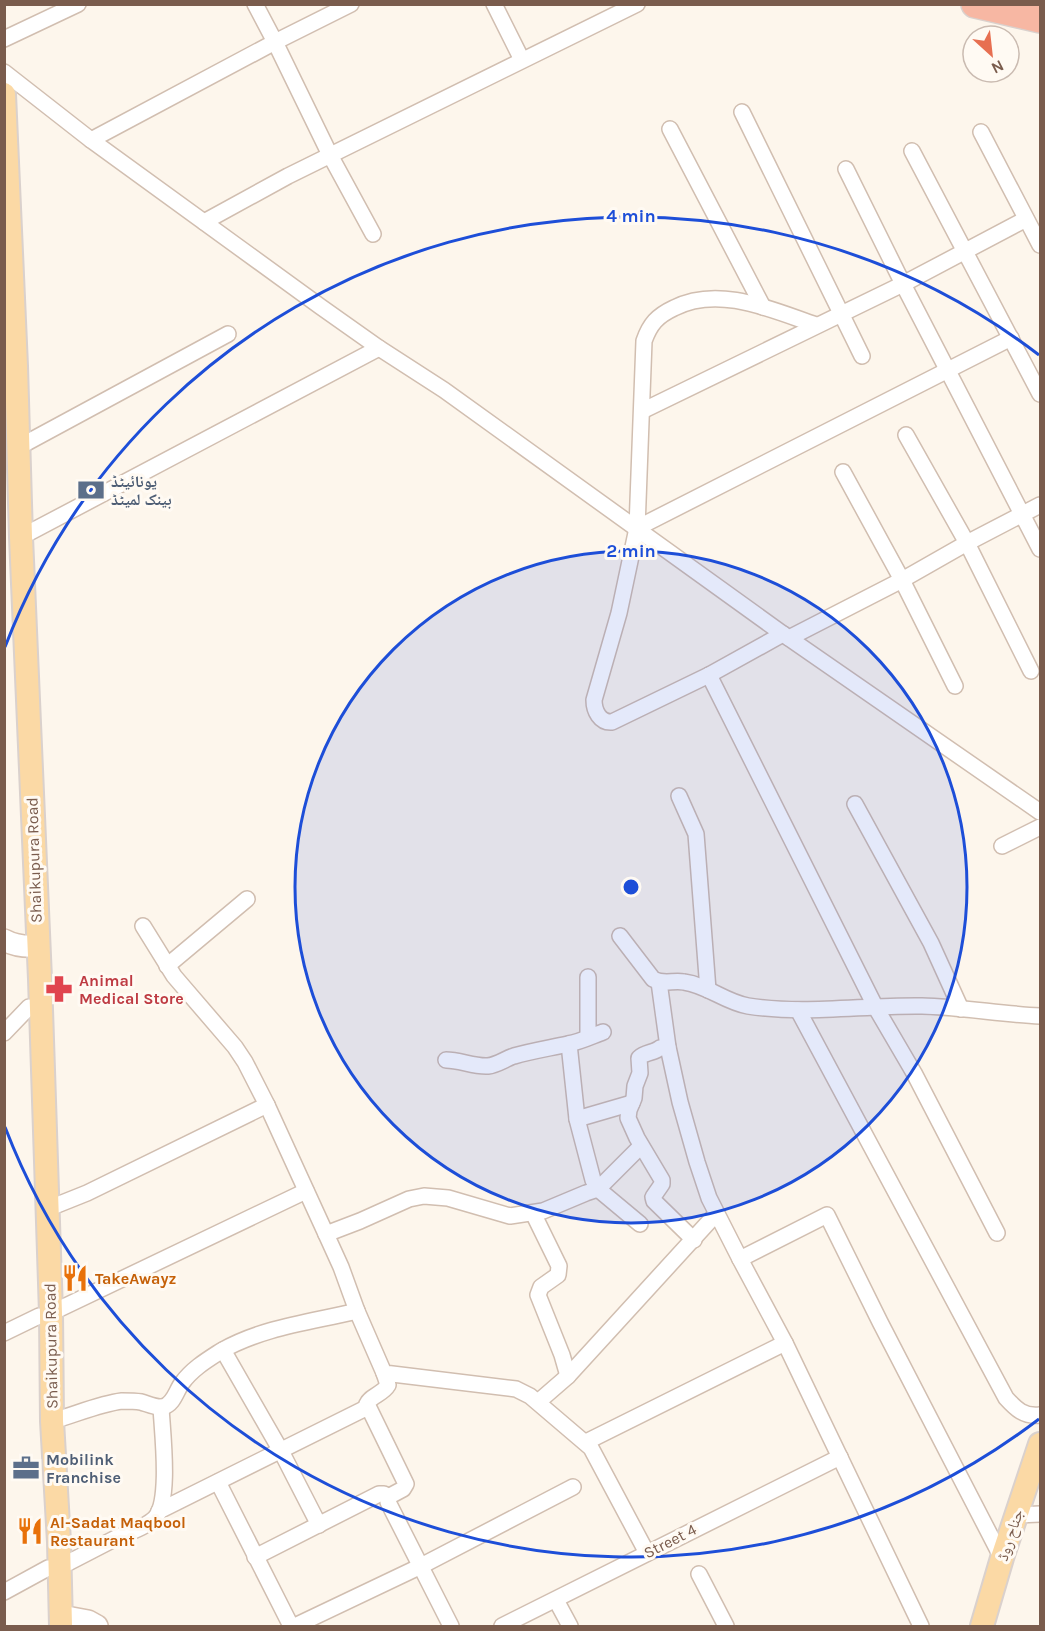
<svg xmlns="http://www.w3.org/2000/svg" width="1045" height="1631" font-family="Karla,'Noto Naskh Arabic',sans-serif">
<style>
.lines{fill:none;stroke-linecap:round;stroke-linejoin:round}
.street-casing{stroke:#d1beb0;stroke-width:18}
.secondary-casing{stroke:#d6c0b0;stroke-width:24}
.primary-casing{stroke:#dad1cd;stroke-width:26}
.highway-casing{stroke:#dad1cd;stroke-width:30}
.street{stroke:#fff;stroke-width:15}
.secondary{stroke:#fff;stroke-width:21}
.primary{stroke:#fbd9a5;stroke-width:22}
.highway{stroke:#f7b7a3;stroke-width:27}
.ring{fill:none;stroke:#1d4ed8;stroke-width:3}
.labels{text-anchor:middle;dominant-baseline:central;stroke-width:6;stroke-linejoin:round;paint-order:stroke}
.service-label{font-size:16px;font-weight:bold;fill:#4e5e75;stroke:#fffaf3;text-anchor:start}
.street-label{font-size:16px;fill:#7a5c4d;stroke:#fffaf3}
.health-label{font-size:16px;font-weight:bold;fill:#be3a42;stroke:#fffaf3;text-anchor:start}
.food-label{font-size:16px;font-weight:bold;fill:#c56008;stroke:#fffaf3;text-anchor:start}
.centre{fill:#1d4ed8;stroke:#fffaf3;stroke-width:3}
.ring-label{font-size:18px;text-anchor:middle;font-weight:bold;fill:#1d4ed8;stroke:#fffaf3;stroke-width:6;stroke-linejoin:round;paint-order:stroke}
</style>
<rect width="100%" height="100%" fill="#fdf6ec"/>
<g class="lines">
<defs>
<g id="street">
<polyline points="255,4 275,42 330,155 373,234"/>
<polyline points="494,4 522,60"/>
<polyline points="4,39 78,4"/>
<polyline points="4,72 91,140 321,307 379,348 444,390 783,634 1040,812"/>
<polyline points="742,112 862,356"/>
<polyline points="670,129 763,307"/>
<polyline points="981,132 1040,245"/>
<polyline points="91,140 275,42 351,4"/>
<polyline points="912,151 1040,394"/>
<polyline points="846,169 903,284 1040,549"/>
<polyline points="204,222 288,176 637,4"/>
<polyline points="4,366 5,366"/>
<polyline points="642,411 903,284 1026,219"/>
<polyline points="906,435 967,543 1031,671"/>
<polyline points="17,448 228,334"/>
<polyline points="843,472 902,580 955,686"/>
<polyline points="637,528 1011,338"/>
<polyline points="21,537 379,348"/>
<path d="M783 634 709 675 612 722C600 723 594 711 594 700L619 613 637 528 644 341C650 324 657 316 674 308 719 285 772 310 816 325"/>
<polyline points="789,638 902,580 967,543 1040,505"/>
<polyline points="709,675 876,1008 914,1073 997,1233"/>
<polyline points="679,796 696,834 708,990"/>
<polyline points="855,804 931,943 961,1009"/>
<polyline points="1002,846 1040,827"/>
<polyline points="143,926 174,976 235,1047 245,1062 267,1105 326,1234 341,1267 357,1311 384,1373 516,1389 530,1396 591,1448 647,1553"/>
<path d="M620 936 653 979C663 985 673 980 684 982 707 985 725 1002 748 1006 805 1015 864 1005 922 1006 961 1007 1001 1014 1040 1016"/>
<polyline points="167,966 247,899"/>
<polyline points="659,982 668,1047 680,1102 697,1162 709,1198 740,1259 785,1343 921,1626"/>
<path d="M798 1010 1006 1398C1016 1409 1024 1417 1040 1415"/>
<polyline points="4,1033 29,1007"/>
<polyline points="588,1037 588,977"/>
<polyline points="569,1044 577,1119 593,1180 598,1189 640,1224"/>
<path d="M668 1047 660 1048C654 1053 645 1052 639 1058L640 1073 635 1086 634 1098 629 1110 628 1118 637 1138 662 1180V1184L653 1197 654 1201 694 1240"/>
<path d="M446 1060C460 1060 474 1067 488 1066 497 1065 505 1059 514 1056 531 1051 550 1048 568 1044 580 1042 592 1036 603 1032"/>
<polyline points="577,1119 632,1103"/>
<polyline points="47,1209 87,1193 267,1105"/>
<polyline points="533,1213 559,1266 558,1275 541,1287 538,1295 562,1355 568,1376"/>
<polyline points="326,1234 360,1221 409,1199 424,1196 448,1198 510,1216 543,1211 586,1193 598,1189 641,1146"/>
<polyline points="740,1259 827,1215 880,1322 1002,1558"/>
<polyline points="51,1313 306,1191"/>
<polyline points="4,1333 39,1316"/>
<polyline points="223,1350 281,1451 319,1525"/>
<path d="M384 1373 388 1385C383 1394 370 1396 367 1404L406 1484 403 1489 388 1497V1502L451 1626"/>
<polyline points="538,1402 568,1376 716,1214"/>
<path d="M52 1421C75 1415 98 1404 122 1401 128 1401 135 1401 141 1402 148 1404 156 1408 163 1407 174 1404 176 1391 182 1383 192 1369 207 1360 221 1351 263 1327 312 1322 357 1311"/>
<polyline points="586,1442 785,1343"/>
<polyline points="218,1482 291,1626"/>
<polyline points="159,1511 368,1407"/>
<polyline points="1017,1515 1040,1514"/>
<polyline points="255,1557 379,1494 384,1494 388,1497"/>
<path d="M60 1567C79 1557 99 1547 118 1537 130 1532 146 1527 155 1518 171 1501 162 1430 161 1407"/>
<polyline points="699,1574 726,1626"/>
<polyline points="4,1592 48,1568"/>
<polyline points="556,1600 570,1626"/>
<polyline points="295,1626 421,1566 573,1487"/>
<polyline points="502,1626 840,1457"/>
</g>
<g id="secondary">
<path d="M4 940C15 946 25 947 37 946"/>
<polyline points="61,1616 88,1621 97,1626"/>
</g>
<g id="primary">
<polyline points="4,94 16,366 21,537 40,979 51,1313 52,1421 59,1542 61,1626"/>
<polyline points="982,1626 1002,1558 1040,1444"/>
</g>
<polyline id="highway" points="975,4 1040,19"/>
</defs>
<!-- street casing -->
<use href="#street" class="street-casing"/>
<!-- secondary casing -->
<use href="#secondary" class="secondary-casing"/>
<!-- primary casing -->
<use href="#primary" class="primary-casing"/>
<!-- highway casing -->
<use href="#highway" class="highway-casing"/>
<!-- street -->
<use href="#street" class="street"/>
<!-- secondary -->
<use href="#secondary" class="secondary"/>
<!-- primary -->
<use href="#primary" class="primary"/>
<!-- highway -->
<use href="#highway" class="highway"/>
</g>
<!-- distance rings -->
<circle cx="631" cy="887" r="336" fill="#1d4ed8" fill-opacity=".12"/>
<g class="ring">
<circle cx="631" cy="887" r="336"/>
<path d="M1039 1419A671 671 0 0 1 5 1127M5 647A671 671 0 0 1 1039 355"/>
</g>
<!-- icons -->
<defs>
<symbol id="bank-bare" viewBox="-9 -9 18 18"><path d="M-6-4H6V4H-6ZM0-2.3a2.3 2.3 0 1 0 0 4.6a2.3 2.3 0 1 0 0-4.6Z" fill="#5c6f8a" stroke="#fffaf3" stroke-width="2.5" paint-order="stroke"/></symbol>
<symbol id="pharmacy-bare" viewBox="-9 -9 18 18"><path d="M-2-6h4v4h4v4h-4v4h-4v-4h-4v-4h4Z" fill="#e0444e" stroke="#fffaf3" stroke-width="2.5" paint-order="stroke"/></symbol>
<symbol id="restaurant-bare" viewBox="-9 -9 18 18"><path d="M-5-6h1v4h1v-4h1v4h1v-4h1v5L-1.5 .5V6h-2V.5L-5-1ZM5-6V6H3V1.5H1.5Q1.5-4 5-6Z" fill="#e8710a" stroke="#fffaf3" stroke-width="2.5" paint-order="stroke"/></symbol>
<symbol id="office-bare" viewBox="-9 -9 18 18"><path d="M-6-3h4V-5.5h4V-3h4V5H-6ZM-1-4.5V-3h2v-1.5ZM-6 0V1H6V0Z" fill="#5c6f8a" stroke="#fffaf3" stroke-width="2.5" paint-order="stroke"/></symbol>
</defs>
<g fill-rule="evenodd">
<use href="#bank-bare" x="72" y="471" width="38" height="38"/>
<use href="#pharmacy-bare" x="40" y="970" width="38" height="38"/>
<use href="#restaurant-bare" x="56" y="1259" width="38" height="38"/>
<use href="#office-bare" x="7" y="1449" width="38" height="38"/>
<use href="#restaurant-bare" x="11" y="1512" width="38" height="38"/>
</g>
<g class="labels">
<!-- service labels -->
<g class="service-label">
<text x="111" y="481">یونائیٹڈ<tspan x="111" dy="18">بینک لمیٹڈ</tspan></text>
<text x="46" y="1459">Mobilink<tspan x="46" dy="18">Franchise</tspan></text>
</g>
<!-- street labels -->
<g class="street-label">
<text transform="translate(34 860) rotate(-92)">Shaikupura Road</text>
<text transform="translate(51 1346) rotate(-91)">Shaikupura Road</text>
<text transform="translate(1010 1535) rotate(-72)">جناح روڈ</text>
<text transform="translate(670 1541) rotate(-27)">Street 4</text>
</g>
<!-- health labels -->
<g class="health-label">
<text x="79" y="980">Animal<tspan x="79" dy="18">Medical Store</tspan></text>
</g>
<!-- food labels -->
<g class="food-label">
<text x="95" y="1278">TakeAwayz</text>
<text x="50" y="1522">Al-Sadat Maqbool<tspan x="50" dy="18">Restaurant</tspan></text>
</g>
</g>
<circle cx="631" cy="887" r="9" class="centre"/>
<g class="ring-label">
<text x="631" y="222">4 min</text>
<text x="631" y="557">2 min</text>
</g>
<!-- border -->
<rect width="1045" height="1631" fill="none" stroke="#7a5c4d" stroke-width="12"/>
<!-- north arrow -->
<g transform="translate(991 54) rotate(153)"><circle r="28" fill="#fffaf3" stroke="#cabbb1" stroke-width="1.5"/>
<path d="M0-4.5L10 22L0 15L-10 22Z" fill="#e76f51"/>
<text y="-9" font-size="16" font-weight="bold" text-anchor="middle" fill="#7a5c4d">N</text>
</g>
</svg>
